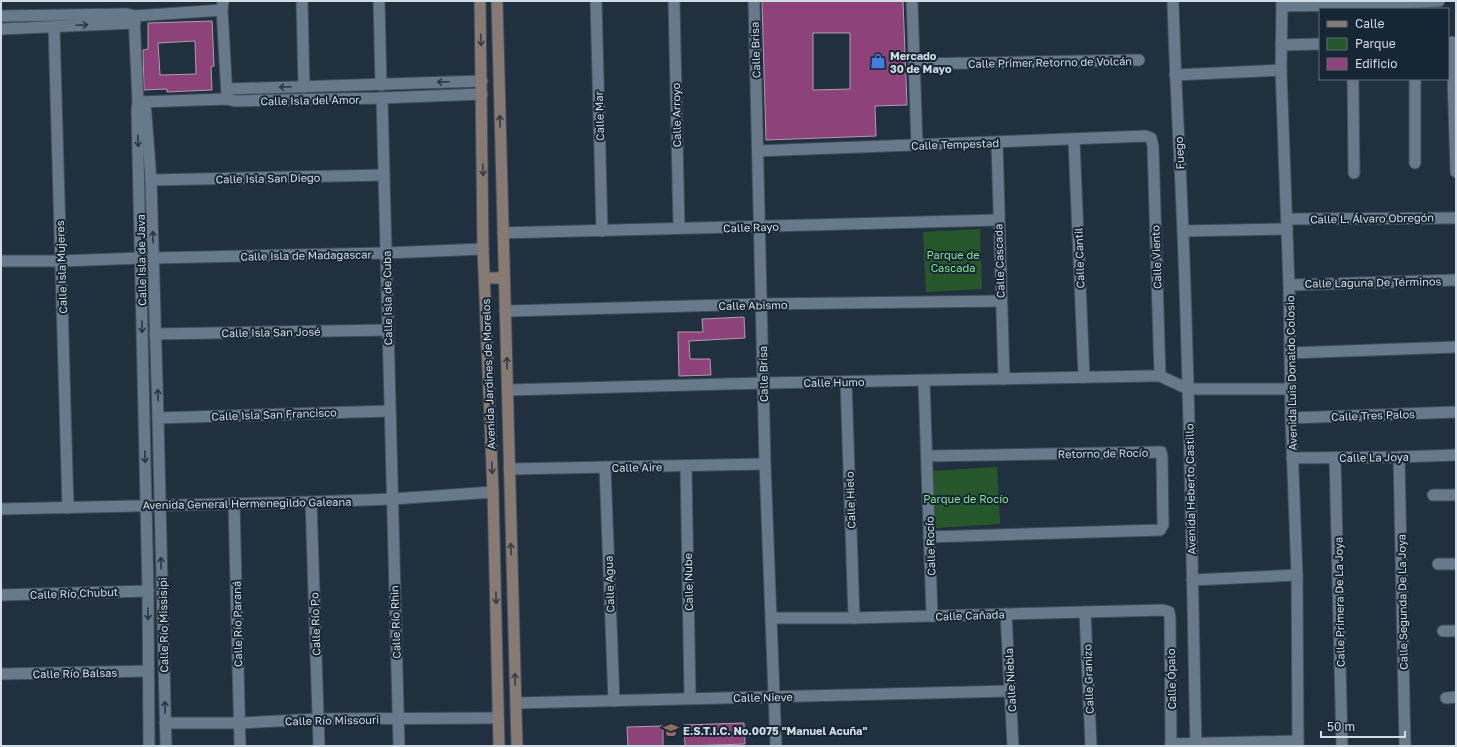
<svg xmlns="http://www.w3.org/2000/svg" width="1457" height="747" font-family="'Golos Text',sans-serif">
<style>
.green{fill:#26572b}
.building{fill:#8e427a;stroke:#b29cab;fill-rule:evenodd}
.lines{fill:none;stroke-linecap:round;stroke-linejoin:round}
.minor-casing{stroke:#414e5b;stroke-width:13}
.secondary-casing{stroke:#414e5b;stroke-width:13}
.minor{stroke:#67798a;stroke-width:11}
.secondary{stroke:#867a73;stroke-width:11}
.oneway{stroke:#273745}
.oneway2{stroke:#333b44}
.labels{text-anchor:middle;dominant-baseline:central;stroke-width:4;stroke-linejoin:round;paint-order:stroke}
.street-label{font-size:11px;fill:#d2dce5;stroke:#172634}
.poi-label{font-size:11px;font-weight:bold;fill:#d2dce5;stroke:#172634;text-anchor:start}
.park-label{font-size:11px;fill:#82e58a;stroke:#172634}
</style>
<rect width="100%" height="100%" fill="#20303f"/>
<!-- green -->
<g class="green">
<polygon points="980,229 982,289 926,292 923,232"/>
<polygon points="997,467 1000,524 935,528 932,471"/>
</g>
<!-- building -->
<g class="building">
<path d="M762 1H903L907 105 875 106 876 136 766 140ZM813 33H850V89L813 90Z"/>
<path d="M212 21 214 66 211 67 212 90 167 92V89L144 90 143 50 148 49V23ZM195 41 196 74 160 75 158 43Z"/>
<polygon points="744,317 745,338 689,341 690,359 710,359 711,375 679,376 678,332 703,332 702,319"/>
<polygon points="744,723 745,744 685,746 684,725"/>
<polygon points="663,726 663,746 628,746 627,727"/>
</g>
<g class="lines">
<defs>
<g id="minor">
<polyline points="223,1 222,10 227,96"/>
<polyline points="302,1 304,87"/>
<polyline points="379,1 381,85"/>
<polyline points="596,1 602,231"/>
<polyline points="674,1 679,228"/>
<polyline points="754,1 765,464 776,746"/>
<polyline points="912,1 917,145"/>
<path d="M1173 1C1175 78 1180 156 1183 233 1190 404 1192 575 1196 746"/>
<polyline points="1282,1 1281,70 1289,285 1291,418 1297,575 1298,746"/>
<polyline points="1282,6 1353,5 1439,1"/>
<polyline points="1,16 127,14 134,16 222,10"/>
<polyline points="134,16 138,102 137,110 148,591 149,746"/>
<polyline points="54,27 68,508"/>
<polyline points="1,29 135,23"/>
<polyline points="1452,42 1456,172"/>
<polyline points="1281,45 1320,44"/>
<polyline points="914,64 1139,60"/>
<polyline points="1175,75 1281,70"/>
<polyline points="1353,79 1354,173"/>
<polyline points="227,89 482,81"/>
<polyline points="382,98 399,746"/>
<polyline points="139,102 227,99 235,101 382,98 482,94"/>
<polyline points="145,102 151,180 158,418 166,746"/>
<polyline points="1074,140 1084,377"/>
<polyline points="997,143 1004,379"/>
<polyline points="758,151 1146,136 1151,138 1153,146 1160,376"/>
<polyline points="1415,163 1415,79"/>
<polyline points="151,180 384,175"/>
<polyline points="1287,219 1456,218"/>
<polyline points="1183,231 1287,229"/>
<polyline points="503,233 998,220"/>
<polyline points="153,258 386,253 483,249"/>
<polyline points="1,261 61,261 141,258"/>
<polyline points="1289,285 1456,280"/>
<polyline points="505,311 762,304 1001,301"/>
<polyline points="155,334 387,330"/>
<polyline points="1290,353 1456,347"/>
<polyline points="924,381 932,616"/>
<polyline points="846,382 854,618"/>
<polyline points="508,390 763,383 1151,376 1160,376 1188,389 1291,389"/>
<polyline points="158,418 389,411"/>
<polyline points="1291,418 1456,412"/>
<polyline points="927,456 1161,452 1162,457 1163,525 1160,530 929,537"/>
<polyline points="1399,457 1405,746"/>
<polyline points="1292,458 1399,457 1456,455"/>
<polyline points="1335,458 1342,746"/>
<polyline points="686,466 690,698"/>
<polyline points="605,467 614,701"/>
<polyline points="509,469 765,464"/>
<polyline points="1433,495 1456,495"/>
<polyline points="311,502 319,746"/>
<polyline points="234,503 240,746"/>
<polyline points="1,509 311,502 392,499 493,492"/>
<polyline points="1438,564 1456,564"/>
<polyline points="1192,580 1297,575"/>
<polyline points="1,595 148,591"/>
<polyline points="1085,612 1091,746"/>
<polyline points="1006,614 1013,746"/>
<polyline points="771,618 854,618 1163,610 1169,612 1170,618 1171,746"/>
<polyline points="1443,631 1456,631"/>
<polyline points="1,674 148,671"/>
<polyline points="1446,698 1456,697"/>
<polyline points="516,703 1010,691"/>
<polyline points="165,723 240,723 318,719 498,718"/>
<polyline points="1171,744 1298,741"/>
</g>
<g id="secondary">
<polyline points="480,1 483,249 493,492 499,746"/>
<polyline points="497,1 517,746"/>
<polyline points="485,278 504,278"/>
</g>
</defs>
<!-- minor casing -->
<use href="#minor" class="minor-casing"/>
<!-- secondary casing -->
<use href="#secondary" class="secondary-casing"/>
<!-- minor -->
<use href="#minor" class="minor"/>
<!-- secondary -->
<use href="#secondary" class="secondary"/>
</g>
<!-- one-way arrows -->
<defs><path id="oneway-shaft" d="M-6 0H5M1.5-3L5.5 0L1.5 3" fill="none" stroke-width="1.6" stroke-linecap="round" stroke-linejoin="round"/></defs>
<g class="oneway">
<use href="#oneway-shaft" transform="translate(82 25) rotate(-3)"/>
<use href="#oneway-shaft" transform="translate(443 82) rotate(178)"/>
<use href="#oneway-shaft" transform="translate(285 87) rotate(178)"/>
<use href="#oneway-shaft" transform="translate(138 141) rotate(88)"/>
<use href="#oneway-shaft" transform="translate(153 237) rotate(-92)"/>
<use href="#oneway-shaft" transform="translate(142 327) rotate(89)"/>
<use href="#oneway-shaft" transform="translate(158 395) rotate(-92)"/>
<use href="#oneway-shaft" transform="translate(145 457) rotate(89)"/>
<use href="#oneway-shaft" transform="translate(161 563) rotate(-91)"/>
<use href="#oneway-shaft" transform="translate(148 614) rotate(89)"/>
<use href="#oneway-shaft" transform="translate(165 707) rotate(-91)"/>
</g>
<g class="oneway2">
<use href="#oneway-shaft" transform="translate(481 40) rotate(88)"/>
<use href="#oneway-shaft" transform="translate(500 121) rotate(-92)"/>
<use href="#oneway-shaft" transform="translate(483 170) rotate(89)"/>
<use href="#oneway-shaft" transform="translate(507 363) rotate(-92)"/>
<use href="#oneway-shaft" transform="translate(492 468) rotate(88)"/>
<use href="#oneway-shaft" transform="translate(511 549) rotate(-92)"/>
<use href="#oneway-shaft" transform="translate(496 598) rotate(89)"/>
<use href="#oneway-shaft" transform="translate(515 679) rotate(-92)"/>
</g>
<!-- icons -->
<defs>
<symbol id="shop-bare" viewBox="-9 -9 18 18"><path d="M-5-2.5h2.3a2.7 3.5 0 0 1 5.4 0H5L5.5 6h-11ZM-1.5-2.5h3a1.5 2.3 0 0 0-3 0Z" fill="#3f7fe0" stroke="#172634" stroke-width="2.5" paint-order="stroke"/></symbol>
<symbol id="school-bare" viewBox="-9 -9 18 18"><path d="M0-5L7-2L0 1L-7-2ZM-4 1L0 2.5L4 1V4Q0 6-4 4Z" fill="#8d6e63" stroke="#172634" stroke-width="2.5" paint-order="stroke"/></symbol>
</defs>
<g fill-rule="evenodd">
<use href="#shop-bare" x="867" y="50" width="22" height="22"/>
<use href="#school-bare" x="660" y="719" width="22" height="22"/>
</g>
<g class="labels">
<!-- street labels -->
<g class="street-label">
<text transform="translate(755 50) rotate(-92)">Calle Brisa</text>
<text transform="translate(1050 62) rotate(-1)">Calle Primer Retorno de Volcán</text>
<text transform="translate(310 100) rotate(-1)">Calle Isla del Amor</text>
<text transform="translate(676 115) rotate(-91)">Calle Arroyo</text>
<text transform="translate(599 116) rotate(-92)">Calle Mar</text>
<text transform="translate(955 144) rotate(-2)">Calle Tempestad</text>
<text transform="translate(1179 153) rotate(-93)">Fuego</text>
<text transform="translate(268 178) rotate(-1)">Calle Isla San Diego</text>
<text transform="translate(1372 218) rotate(-1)">Calle L. Álvaro Obregón</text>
<text transform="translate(751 227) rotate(-2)">Calle Rayo</text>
<text transform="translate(306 255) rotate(-1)">Calle Isla de Madagascar</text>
<text transform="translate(1156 257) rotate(-92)">Calle Viento</text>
<text transform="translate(1079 258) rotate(-92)">Calle Cantil</text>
<text transform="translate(141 260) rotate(-91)">Calle Isla de Java</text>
<text transform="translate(999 261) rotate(-92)">Calle Cascada</text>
<text transform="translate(61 267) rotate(-92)">Calle Isla Mujeres</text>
<text transform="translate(1373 282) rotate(-1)">Calle Laguna De Términos</text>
<text transform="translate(387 298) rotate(-91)">Calle Isla de Cuba</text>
<text transform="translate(753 305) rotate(-1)">Calle Abismo</text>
<text transform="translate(271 332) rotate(-1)">Calle Isla San José</text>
<text transform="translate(1291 373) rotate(-91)">Avenida Luis Donaldo Colosio</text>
<text transform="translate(488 374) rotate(-92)">Avenida Jardines de Morelos</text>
<text transform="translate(763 374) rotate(-91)">Calle Brisa</text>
<text transform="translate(834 382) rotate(-1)">Calle Humo</text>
<text transform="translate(274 414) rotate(-2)">Calle Isla San Francisco</text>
<text transform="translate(1373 415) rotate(-2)">Calle Tres Palos</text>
<text transform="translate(1103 453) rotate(-1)">Retorno de Rocío</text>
<text transform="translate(1374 457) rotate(-1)">Calle La Joya</text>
<text transform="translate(637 467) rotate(-1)">Calle Aire</text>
<text transform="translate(1190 489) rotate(-91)">Avenida Heberto Castillo</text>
<text transform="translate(850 500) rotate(-92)">Calle Hielo</text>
<text transform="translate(247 503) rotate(-1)">Avenida General Hermenegildo Galeana</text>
<text transform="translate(930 546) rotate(-92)">Calle Rocío</text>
<text transform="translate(688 582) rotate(-91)">Calle Nube</text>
<text transform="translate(609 584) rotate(-92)">Calle Agua</text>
<text transform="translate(74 593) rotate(-2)">Calle Río Chubut</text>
<text transform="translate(1339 602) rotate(-91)">Calle Primera De La Joya</text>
<text transform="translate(1402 602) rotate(-91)">Calle Segunda De La Joya</text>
<text transform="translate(970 615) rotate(-2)">Calle Cañada</text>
<text transform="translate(395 622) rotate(-92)">Calle Río Rhin</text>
<text transform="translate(237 624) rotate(-91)">Calle Río Paraná</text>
<text transform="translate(315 624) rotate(-92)">Calle Río Po</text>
<text transform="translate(163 625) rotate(-91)">Calle Río Missisipi</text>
<text transform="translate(75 673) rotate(-1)">Calle Río Balsas</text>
<text transform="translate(1088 679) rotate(-92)">Calle Granizo</text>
<text transform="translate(1171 679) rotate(-91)">Calle Ópalo</text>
<text transform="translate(1010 680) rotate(-93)">Calle Niebla</text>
<text transform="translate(763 697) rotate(-1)">Calle Nieve</text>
<text transform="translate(332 720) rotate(-1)">Calle Río Missouri</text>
</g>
<!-- poi labels -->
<g class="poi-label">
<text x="890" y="55">Mercado<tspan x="890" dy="13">30 de Mayo</tspan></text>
<text x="683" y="730">E.S.T.I.C. No.0075 "Manuel Acuña"</text>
</g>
<!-- park labels -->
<g class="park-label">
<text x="953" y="254">Parque de<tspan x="953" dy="13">Cascada</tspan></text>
<text x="966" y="498">Parque de Rocío</text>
</g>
</g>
<!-- border -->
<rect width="1457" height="747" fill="none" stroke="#d2dce5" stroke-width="4"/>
<!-- legend -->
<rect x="1319" y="8" width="130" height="72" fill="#172634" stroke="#626f7b"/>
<rect x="1327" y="21" width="20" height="6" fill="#867a73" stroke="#626f7b"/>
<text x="1355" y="28" font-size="12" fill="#d2dce5">Calle</text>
<rect x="1327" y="38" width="20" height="12" fill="#26572b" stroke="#626f7b"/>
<text x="1355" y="48" font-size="12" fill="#d2dce5">Parque</text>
<rect x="1327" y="58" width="20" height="12" fill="#8e427a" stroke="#626f7b"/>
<text x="1355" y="68" font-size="12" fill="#d2dce5">Edificio</text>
<!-- scale -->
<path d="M1321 731v6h84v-6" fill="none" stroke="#d2dce5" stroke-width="2"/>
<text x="1327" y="731" font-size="12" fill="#d2dce5" stroke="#172634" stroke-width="3" paint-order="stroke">50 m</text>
</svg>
